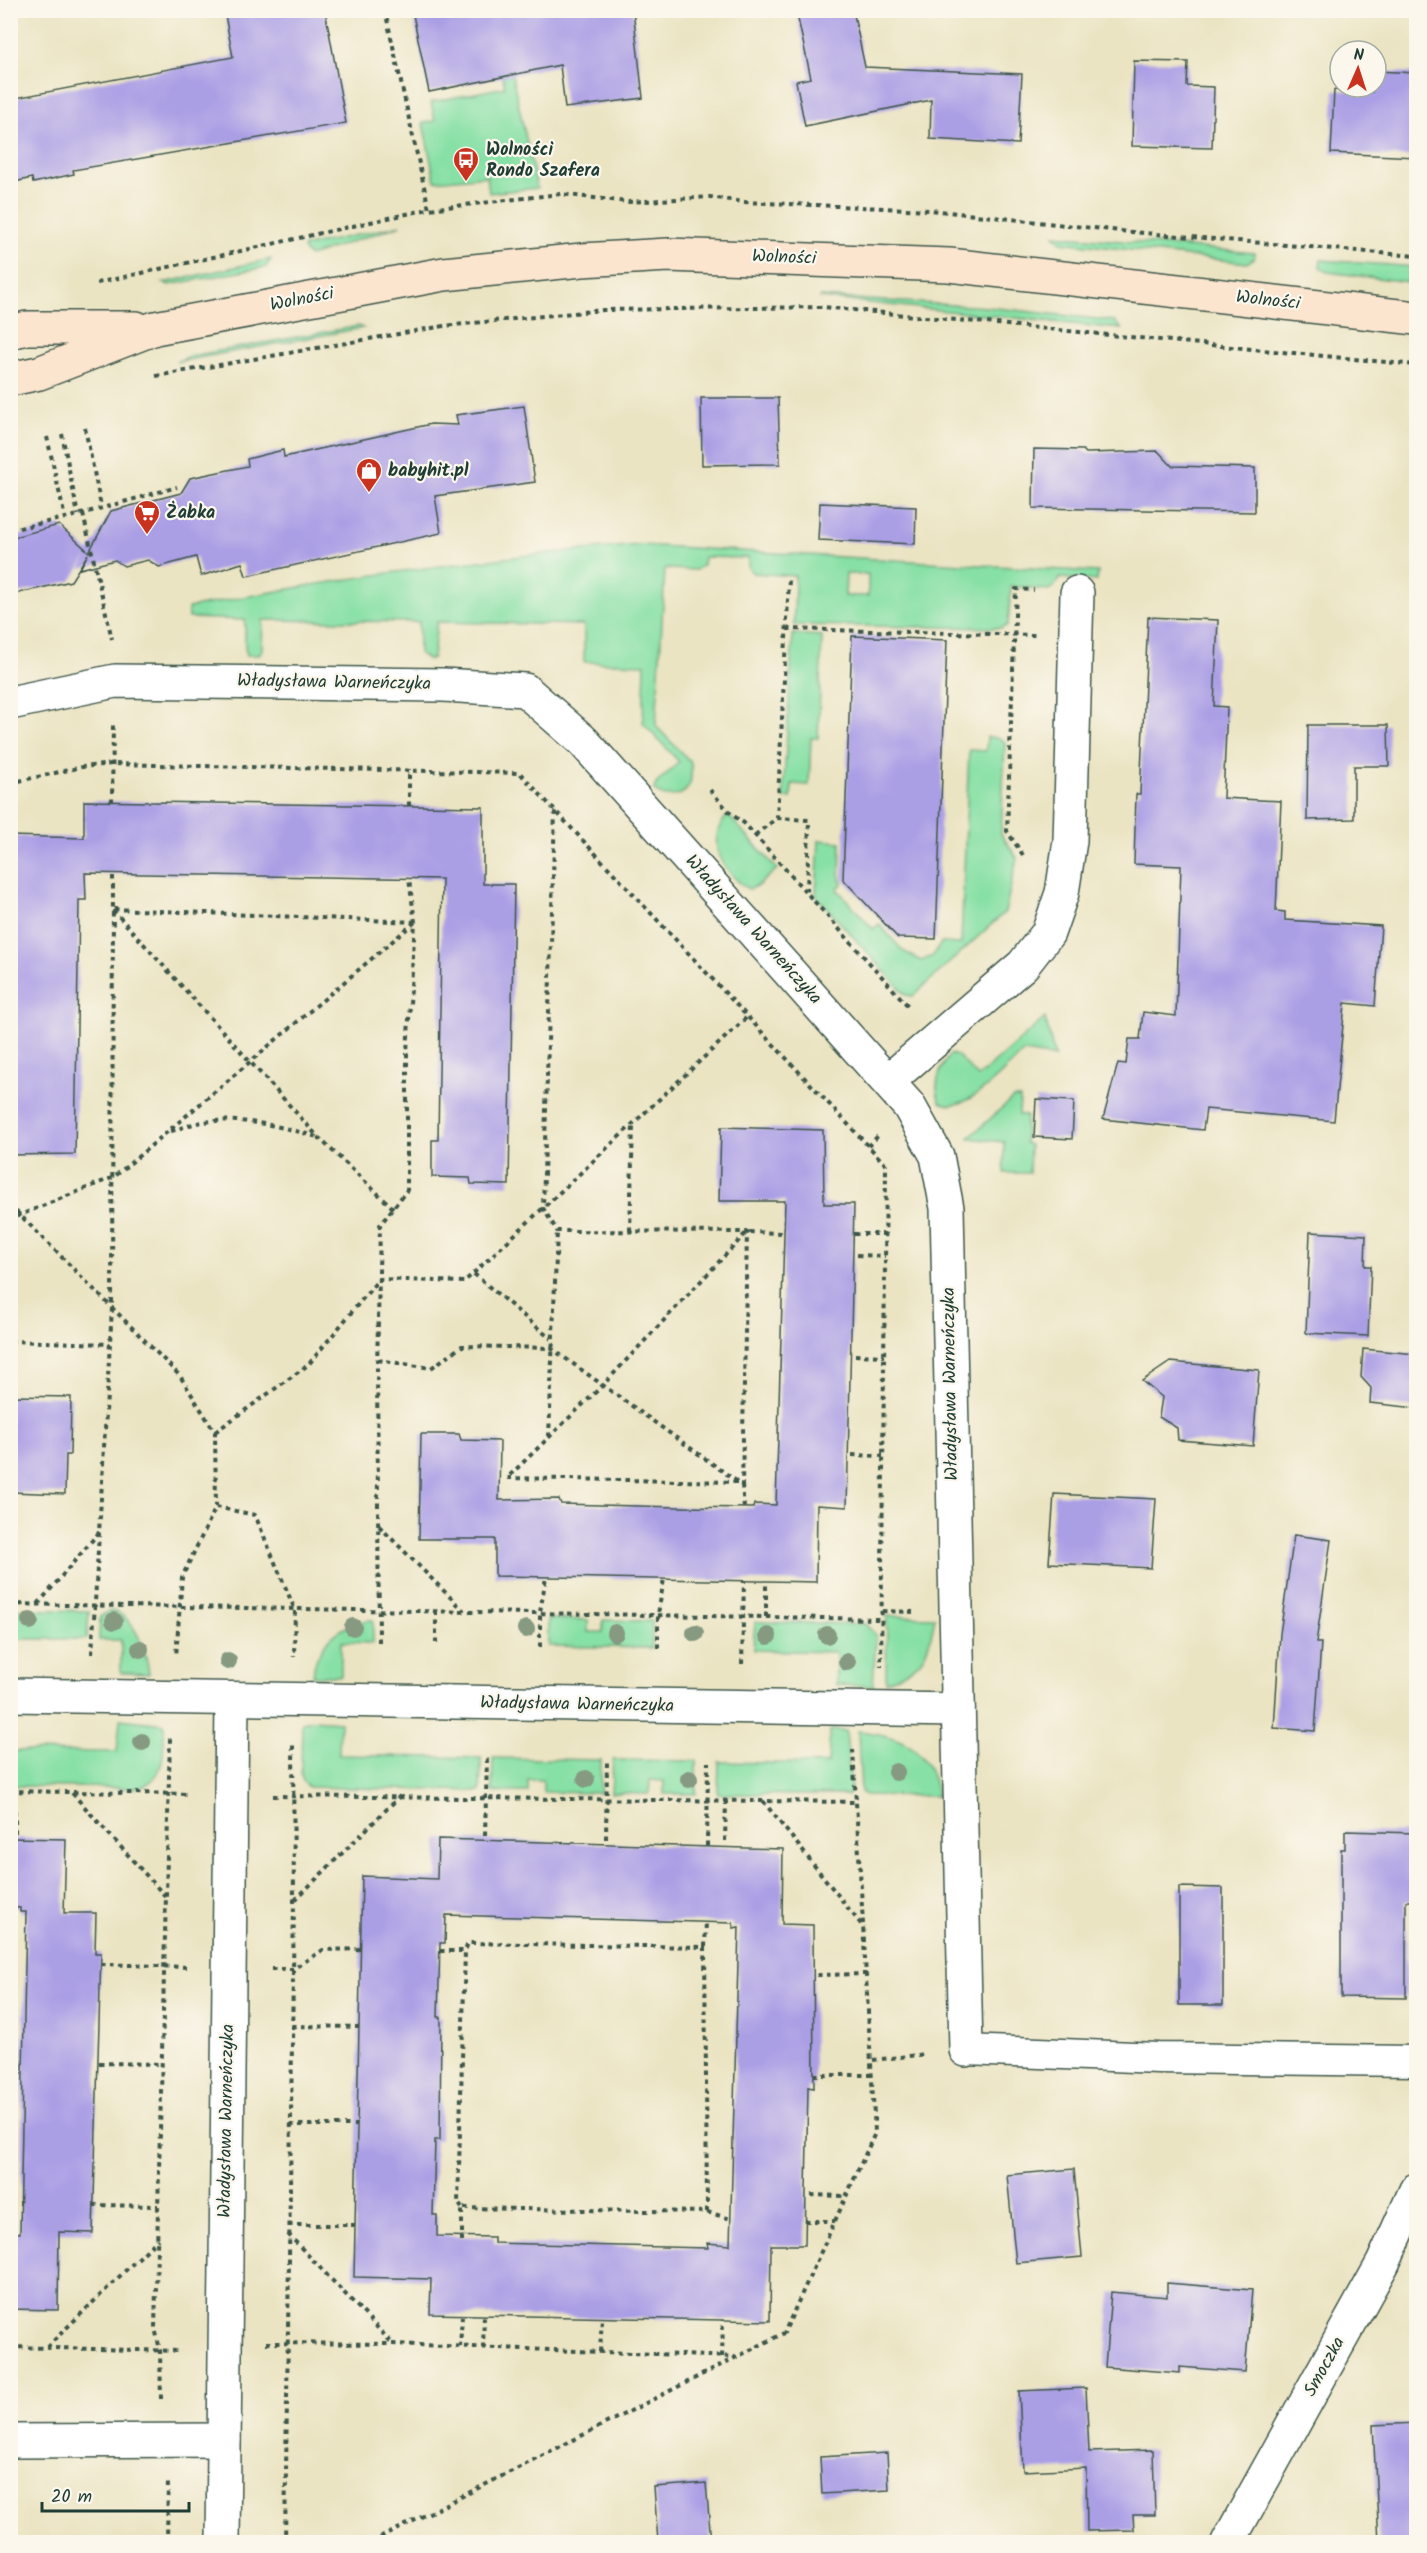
<svg xmlns="http://www.w3.org/2000/svg" width="1427" height="2553" font-family="Kalam,sans-serif">
<style>
.green{fill:#87e0a5;stroke:#538e6c;stroke-width:1.5;fill-rule:evenodd}
.building{fill:#aa9ee5;fill-rule:evenodd}
.lines{fill:none;stroke-linecap:round;stroke-linejoin:round}
.service-casing{stroke:#3e5649;stroke-width:33}
.minor-casing{stroke:#3e5649;stroke-width:36}
.secondary-casing{stroke:#3e5649;stroke-width:36}
.path{stroke:#3e5649;stroke-width:4;stroke-dasharray:4.5 4.5;stroke-linecap:butt}
.service{stroke:#fff;stroke-width:30}
.minor{stroke:#fff;stroke-width:33}
.secondary{stroke:#fbe5cf;stroke-width:33}
.tree{fill:#869a81}
.labels{text-anchor:middle;dominant-baseline:central;stroke-width:4.5;stroke-linejoin:round;paint-order:stroke}
.poi-label{font-size:18px;font-weight:bold;fill:#1f3d34;stroke:#fbf7ec;text-anchor:start}
.street-label{font-size:18px;fill:#1f3d34;stroke:#fbf7ec}
</style>
<rect width="100%" height="100%" fill="#fbf7ec"/>
<filter id="ink" filterUnits="userSpaceOnUse"><feTurbulence type="fractalNoise" baseFrequency=".0167" numOctaves="2"/><feDisplacementMap in="SourceGraphic" scale="12" xChannelSelector="R" yChannelSelector="G"/><feConvolveMatrix kernelMatrix="1 2 1 2 8 2 1 2 1" color-interpolation-filters="sRGB"/></filter>
<filter id="wash" filterUnits="userSpaceOnUse"><feTurbulence type="fractalNoise" baseFrequency=".008" numOctaves="4" result="noise"/><feDisplacementMap in="SourceGraphic" scale="24" xChannelSelector="R" yChannelSelector="G"/><feGaussianBlur stdDeviation="1.35" result="paint"/><feColorMatrix in="noise" values="0 0 0 0 0 0 0 0 0 0 0 0 0 0 0 0 0 1.4 0 .05"/><feComposite in="paint" operator="in"/></filter>
<g filter="url(#wash)">
<rect width="100%" height="100%" fill="#ebe4c3"/>
<!-- green -->
<g class="green">
<polygon points="496,47 506,48 537,188 489,193 487,176 435,181 423,123 435,121 431,102 505,87"/>
<polygon points="401,225 310,256 305,252 303,247"/>
<polygon points="1054,235 1254,253 1254,258 1247,263 1061,242"/>
<polygon points="271,259 266,267 169,285 163,283"/>
<polygon points="1321,260 1416,267 1416,283 1327,272 1320,267"/>
<polygon points="821,297 987,307 1114,321 1122,329 820,298"/>
<polygon points="358,326 363,328 176,362 190,356"/>
<path d="M640 545 1098 572 1097 581 1060 578 1054 587 1048 590 1011 586 1008 625 1001 628 794 625 795 576 753 573 748 568V558L704 557 703 565 696 570 665 569 656 726 691 763C691 769 692 777 690 783 686 798 664 800 654 790L656 784 679 762 643 723 645 664 584 662V625L437 622 433 658 428 660 419 653V622L263 620 262 649 259 655H247L245 648V620L189 618 188 608C340 577 486 557 640 545ZM846 574H868V596H845Z"/>
<polygon points="793,634 822,636 818,738 811,738 809,785 792,784 791,798 783,798"/>
<polygon points="987,737 999,738 1005,742 1001,834 1017,858 1005,912 913,996 906,995 816,896 819,840 841,842 840,880 843,883 837,889 873,929 879,924 903,951 921,961 933,956 941,943 961,944 969,750 986,751"/>
<path d="M728 815 777 869 759 885 749 889C741 886 737 880 731 874 715 855 709 835 728 815Z"/>
<path d="M1045 1018 1055 1057 1024 1052C1006 1068 965 1117 940 1102 932 1085 940 1068 950 1054L958 1056 978 1077Z"/>
<polygon points="1013,1098 1020,1098 1019,1115 1026,1116 1025,1143 1030,1145 1029,1173 1004,1173 1004,1142 969,1138"/>
<polygon points="11,1609 89,1611 87,1639 11,1639"/>
<path d="M109 1611C134 1612 147 1653 149 1674L121 1673V1640H99L100 1617Z"/>
<path d="M887 1616 935 1617C927 1658 924 1665 886 1682Z"/>
<polygon points="548,1619 588,1620 588,1632 603,1632 603,1620 652,1621 652,1648 548,1646"/>
<path d="M373 1620V1643L341 1642V1676H313C315 1644 342 1622 373 1620Z"/>
<polygon points="755,1622 865,1624 876,1635 873,1686 836,1685 836,1652 753,1650"/>
<path d="M120 1719 164 1724C163 1750 168 1776 140 1788L11 1786V1751L117 1752Z"/>
<polygon points="312,1720 340,1722 339,1755 481,1758 480,1791 309,1787 303,1781 301,1773 302,1722"/>
<polygon points="830,1730 846,1731 851,1791 848,1795 718,1794 719,1762 828,1764"/>
<path d="M858 1731C902 1735 930 1748 937 1796L865 1795 861 1792Z"/>
<polygon points="493,1758 601,1760 600,1793 543,1792 543,1780 528,1780 528,1792 492,1792"/>
<polygon points="613,1760 696,1761 696,1794 664,1794 664,1781 650,1780 649,1794 611,1793"/>
</g>
<g id="blocks">
<!-- building -->
<g class="building">
<polygon points="224,10 325,10 346,123 73,170 74,174 33,183 32,178 10,183 10,99 233,57"/>
<polygon points="412,10 633,10 643,98 565,108 560,65 429,92"/>
<polygon points="796,10 853,10 865,67 1022,74 1018,144 930,139 931,100 805,126 796,81 811,78"/>
<polygon points="1134,61 1188,62 1187,86 1214,87 1212,148 1132,146"/>
<polygon points="1376,71 1416,73 1416,157 1331,153 1334,90 1372,92 1371,87 1376,87"/>
<polygon points="701,398 778,398 780,464 702,465"/>
<polygon points="524,406 535,482 435,496 441,533 246,576 242,563 201,576 196,557 159,567 148,560 124,566 115,560 80,569 88,554 71,581 10,595 10,538 59,525 89,552 111,511 181,493 190,478 248,466 247,459 283,450 284,457 431,424 458,425 456,415"/>
<polygon points="1034,449 1083,450 1086,453 1158,451 1172,466 1255,468 1255,512 1033,508"/>
<polygon points="820,503 916,507 915,544 818,540"/>
<polygon points="1148,617 1218,620 1214,706 1227,707 1223,798 1281,801 1276,911 1285,912 1285,920 1381,926 1375,1006 1345,1003 1334,1121 1206,1109 1203,1130 1103,1119 1118,1063 1126,1064 1129,1039 1140,1039 1143,1012 1176,1016 1181,866 1134,864 1136,794 1140,794"/>
<polygon points="852,636 947,640 936,939 898,938 843,879"/>
<polygon points="1308,725 1388,725 1389,766 1354,766 1354,819 1307,820"/>
<polygon points="84,801 483,807 483,884 514,884 509,1185 471,1184 470,1178 432,1177 432,1140 438,1140 442,879 85,873 86,900 79,900 75,1154 10,1155 10,836 84,838"/>
<polygon points="1036,1099 1074,1101 1072,1139 1034,1137"/>
<polygon points="721,1127 823,1130 824,1204 854,1204 847,1507 817,1505 816,1582 495,1576 495,1539 419,1539 421,1434 459,1434 461,1440 500,1441 499,1500 559,1499 561,1504 677,1507 753,1508 754,1504 776,1505 785,1201 719,1201"/>
<polygon points="1310,1232 1366,1235 1365,1266 1371,1266 1368,1336 1306,1333"/>
<polygon points="1363,1349 1416,1354 1416,1408 1370,1403 1371,1388 1361,1377"/>
<polygon points="1170,1362 1259,1370 1253,1446 1178,1440 1177,1428 1159,1417 1162,1397 1142,1381"/>
<polygon points="10,1396 71,1397 70,1455 66,1455 65,1494 10,1492"/>
<polygon points="1054,1494 1156,1499 1151,1568 1049,1563"/>
<polygon points="1294,1535 1331,1540 1316,1643 1321,1643 1315,1731 1274,1728 1280,1634"/>
<polygon points="1345,1831 1416,1833 1416,1901 1406,1901 1406,1998 1341,1997 1341,1849 1345,1849"/>
<polygon points="10,1838 66,1839 64,1913 96,1913 95,1953 101,1953 93,2233 59,2232 58,2310 10,2309 10,2233 20,2233 26,1912 20,1912 20,1908 10,1907"/>
<path d="M438 1839 783 1849 782 1924 813 1925 814 2088 808 2087 805 2245H771L770 2321 430 2314 431 2279 354 2277 362 1876 437 1879ZM446 1915 733 1923V1928L739 1927 730 2245 707 2243 708 2248 494 2243V2237L437 2236V2215H433L435 2140H440L441 2017H438L440 1943H445Z"/>
<polygon points="1179,1887 1223,1888 1223,2005 1179,2005"/>
<polygon points="1074,2169 1082,2257 1016,2263 1007,2175"/>
<polygon points="1167,2283 1252,2290 1245,2372 1180,2367 1180,2373 1105,2367 1111,2292 1167,2297"/>
<polygon points="1086,2388 1089,2452 1153,2450 1155,2515 1133,2515 1134,2530 1087,2531 1086,2468 1023,2471 1019,2391"/>
<polygon points="1416,2423 1416,2542 1379,2542 1373,2425"/>
<polygon points="887,2453 889,2490 822,2494 820,2457"/>
<polygon points="706,2483 711,2542 658,2542 654,2487"/>
</g>
</g>
</g>
<g filter="url(#ink)">
<use href="#blocks" fill-opacity="0" stroke="#3e5649" stroke-width="1.5"/>
<g class="lines">
<defs>
<polyline id="service" points="966,2050 1158,2058 1416,2061"/>
<g id="minor">
<polyline points="10,703 115,681 443,685 525,690 583,741 909,1106 937,1156 947,1208 966,2050"/>
<polyline points="888,1081 1023,965 1048,933 1062,893 1070,841 1077,593"/>
<polyline points="10,1695 958,1710"/>
<polyline points="10,2441 224,2440"/>
<polyline points="223,2542 232,1700"/>
<polyline points="1228,2542 1383,2263 1416,2190"/>
</g>
<g id="secondary">
<polyline points="10,332 27,328 136,328"/>
<polyline points="10,379 39,373 155,328 444,274 582,260 668,255 949,265 1416,318"/>
</g>
</defs>
<!-- service casing -->
<use href="#service" class="service-casing"/>
<!-- minor casing -->
<use href="#minor" class="minor-casing"/>
<!-- secondary casing -->
<use href="#secondary" class="secondary-casing"/>
<!-- path -->
<g class="path">
<polyline points="385,10 429,209"/>
<polyline points="97,283 429,209 560,194 628,202 710,197 743,202 930,210 1120,231 1416,256"/>
<polyline points="156,376 444,326 603,310 823,307 1416,365"/>
<polyline points="85,428 101,506"/>
<polyline points="62,434 78,515"/>
<polyline points="47,437 65,518"/>
<polyline points="83,514 112,639"/>
<polyline points="10,530 70,517 177,487"/>
<polyline points="787,629 1035,635"/>
<polyline points="10,783 82,767 112,764 520,773 886,1165 881,1667"/>
<polyline points="710,790 731,814 744,823 909,1007"/>
<polyline points="112,802 113,725"/>
<polyline points="409,806 409,769"/>
<polyline points="777,818 809,820 807,893"/>
<polyline points="755,835 777,818 789,579"/>
<polyline points="1023,855 1007,831 1016,589 1034,590"/>
<polyline points="114,909 415,922"/>
<polyline points="113,910 319,1138 393,1208"/>
<path d="M171 1131C182 1128 193 1123 204 1122 241 1117 281 1126 317 1137"/>
<polyline points="868,1146 878,1136"/>
<polyline points="10,1205 180,1376 215,1432 216,1507 182,1577 176,1656"/>
<polyline points="10,1223 20,1215 114,1177 415,922"/>
<polyline points="630,1231 633,1125"/>
<polyline points="854,1234 885,1234"/>
<polyline points="857,1255 885,1256"/>
<polyline points="474,1274 551,1339"/>
<polyline points="10,1341 110,1344"/>
<polyline points="855,1355 884,1356"/>
<polyline points="378,1360 431,1368 462,1346 551,1348 742,1485 747,1232 557,1231 543,1208 555,811"/>
<polyline points="215,1432 308,1365 379,1279 464,1282 746,1018"/>
<polyline points="549,1437 557,1231"/>
<polyline points="852,1455 883,1456"/>
<polyline points="737,1482 507,1478 603,1385 747,1232 784,1233"/>
<polyline points="742,1485 744,1508"/>
<polyline points="216,1507 255,1515 295,1610 294,1657"/>
<polyline points="379,1526 464,1611"/>
<polyline points="10,1604 881,1619"/>
<polyline points="38,1604 101,1530"/>
<polyline points="882,1611 913,1612"/>
<polyline points="766,1617 766,1581"/>
<polyline points="379,1642 377,1369 380,1225 407,1190 407,1052 415,922 409,879"/>
<polyline points="436,1643 436,1611"/>
<polyline points="540,1647 540,1612 546,1577"/>
<polyline points="658,1648 658,1614 664,1579"/>
<polyline points="92,1654 112,1308 113,874"/>
<polyline points="742,1664 744,1581"/>
<polyline points="10,1791 189,1794"/>
<polyline points="72,1793 165,1896"/>
<polyline points="273,1796 857,1802"/>
<polyline points="763,1801 864,1928"/>
<polyline points="15,1833 15,1791"/>
<polyline points="485,1835 487,1758"/>
<polyline points="606,1839 607,1760"/>
<polyline points="725,1841 726,1800"/>
<polyline points="707,1846 708,1762"/>
<polyline points="295,1900 400,1796"/>
<polyline points="705,1947 706,1922"/>
<polyline points="440,1951 465,1951"/>
<polyline points="101,1964 186,1967"/>
<polyline points="271,1969 293,1969 323,1950 361,1949"/>
<polyline points="817,1975 867,1974"/>
<polyline points="292,2026 359,2027"/>
<polyline points="873,2060 926,2054"/>
<polyline points="99,2063 161,2064"/>
<polyline points="814,2075 873,2075"/>
<polyline points="290,2125 357,2125"/>
<polyline points="811,2195 846,2196"/>
<polyline points="10,2203 21,2203"/>
<polyline points="93,2205 158,2206"/>
<polyline points="707,2212 731,2219"/>
<polyline points="805,2221 835,2221"/>
<polyline points="288,2225 355,2225"/>
<polyline points="288,2234 393,2344"/>
<polyline points="462,2242 462,2208 707,2212 705,1947 468,1943 465,1951 458,2203 462,2208"/>
<polyline points="266,2343 393,2344 735,2357"/>
<polyline points="10,2347 181,2351"/>
<polyline points="47,2347 158,2239"/>
<polyline points="460,2347 462,2316"/>
<polyline points="483,2348 484,2315"/>
<polyline points="600,2352 602,2317"/>
<polyline points="722,2357 723,2320"/>
<polyline points="161,2399 160,2350 155,2328 170,1738"/>
<polyline points="167,2542 168,2481"/>
<polyline points="285,2542 294,1901 293,1742"/>
<polyline points="372,2542 784,2333 875,2133 853,1750"/>
</g>
<!-- service -->
<use href="#service" class="service"/>
<!-- minor -->
<use href="#minor" class="minor"/>
<!-- secondary -->
<use href="#secondary" class="secondary"/>
</g>
<!-- trees -->
<g class="tree">
<circle cx="30" cy="1621" r="9"/>
<circle cx="114" cy="1621" r="9"/>
<circle cx="353" cy="1627" r="9"/>
<circle cx="526" cy="1629" r="9"/>
<circle cx="615" cy="1633" r="9"/>
<circle cx="695" cy="1633" r="9"/>
<circle cx="827" cy="1635" r="9"/>
<circle cx="768" cy="1636" r="9"/>
<circle cx="140" cy="1649" r="9"/>
<circle cx="228" cy="1661" r="9"/>
<circle cx="847" cy="1662" r="9"/>
<circle cx="142" cy="1742" r="9"/>
<circle cx="896" cy="1772" r="9"/>
<circle cx="586" cy="1779" r="9"/>
<circle cx="689" cy="1779" r="9"/>
</g>
</g>
<!-- icons -->
<defs>
<symbol id="bus-pin" viewBox="-11 -11 22 30"><path d="M0 17L-7.5 6A9.5 9.5 0 1 1 7.5 6Z" fill="#c8321e" stroke="#fbf7ec"/><path d="M-5-6H5V4H4V6H2V4H-2V6H-4V4H-5ZM-3.5-4V0h7V-4ZM-3.5 1.2v1.5H-2V1.2ZM2 1.2v1.5H3.5V1.2Z" fill="#fff"/></symbol>
<symbol id="shop-pin" viewBox="-11 -11 22 30"><path d="M0 17L-7.5 6A9.5 9.5 0 1 1 7.5 6Z" fill="#c8321e" stroke="#fbf7ec"/><path d="M-5-2.5h2.3a2.7 3.5 0 0 1 5.4 0H5L5.5 6h-11ZM-1.5-2.5h3a1.5 2.3 0 0 0-3 0Z" fill="#fff"/></symbol>
<symbol id="supermarket-pin" viewBox="-11 -11 22 30"><path d="M0 17L-7.5 6A9.5 9.5 0 1 1 7.5 6Z" fill="#c8321e" stroke="#fbf7ec"/><path d="M-6-5.5h2.5l.6 2H6L4.5 2H-2.5L-4.4-4H-6ZM-1.5 3.2a1.3 1.3 0 1 0 .1 0ZM3 3.2a1.3 1.3 0 1 0 .1 0Z" fill="#fff"/></symbol>
</defs>
<g fill-rule="evenodd">
<use href="#bus-pin" x="451" y="145" width="30" height="40"/>
<use href="#shop-pin" x="354" y="456" width="30" height="40"/>
<use href="#supermarket-pin" x="132" y="498" width="30" height="40"/>
</g>
<g class="labels">
<!-- poi labels -->
<g class="poi-label">
<text x="486" y="150">Wolności<tspan x="486" dy="21">Rondo Szafera</tspan></text>
<text x="388" y="471">babyhit.pl</text>
<text x="166" y="513">Żabka</text>
</g>
<!-- street labels -->
<g class="street-label">
<text transform="translate(784 258) rotate(2)">Wolności</text>
<text transform="translate(302 300) rotate(-11)">Wolności</text>
<text transform="translate(1268 301) rotate(6)">Wolności</text>
<text transform="translate(334 683) rotate(1)">Władysława Warneńczyka</text>
<text transform="translate(753 930) rotate(48)">Władysława Warneńczyka</text>
<text transform="translate(951 1384) rotate(-91)">Władysława Warneńczyka</text>
<text transform="translate(577 1705) rotate(1)">Władysława Warneńczyka</text>
<text transform="translate(227 2121) rotate(-89)">Władysława Warneńczyka</text>
<text transform="translate(1325 2367) rotate(-61)">Smoczka</text>
</g>
</g>
<!-- margin -->
<rect width="1427" height="2553" fill="none" stroke="#fbf7ec" stroke-width="36"/>
<!-- north arrow -->
<g transform="translate(1358 69) rotate(3)"><circle r="28" fill="#fbf7ec" stroke="#a3ada2" stroke-width="1.5"/>
<path d="M0-4.5L10 22L0 15L-10 22Z" fill="#c8321e"/>
<text y="-9" font-size="16" font-weight="bold" text-anchor="middle" fill="#1f3d34">N</text>
</g>
<!-- scale -->
<path d="M42 2502v9h147v-9" fill="none" stroke="#1f3d34" stroke-width="3"/>
<text x="51" y="2502" font-size="18" fill="#1f3d34" stroke="#fbf7ec" stroke-width="4.5" paint-order="stroke">20 m</text>
</svg>
